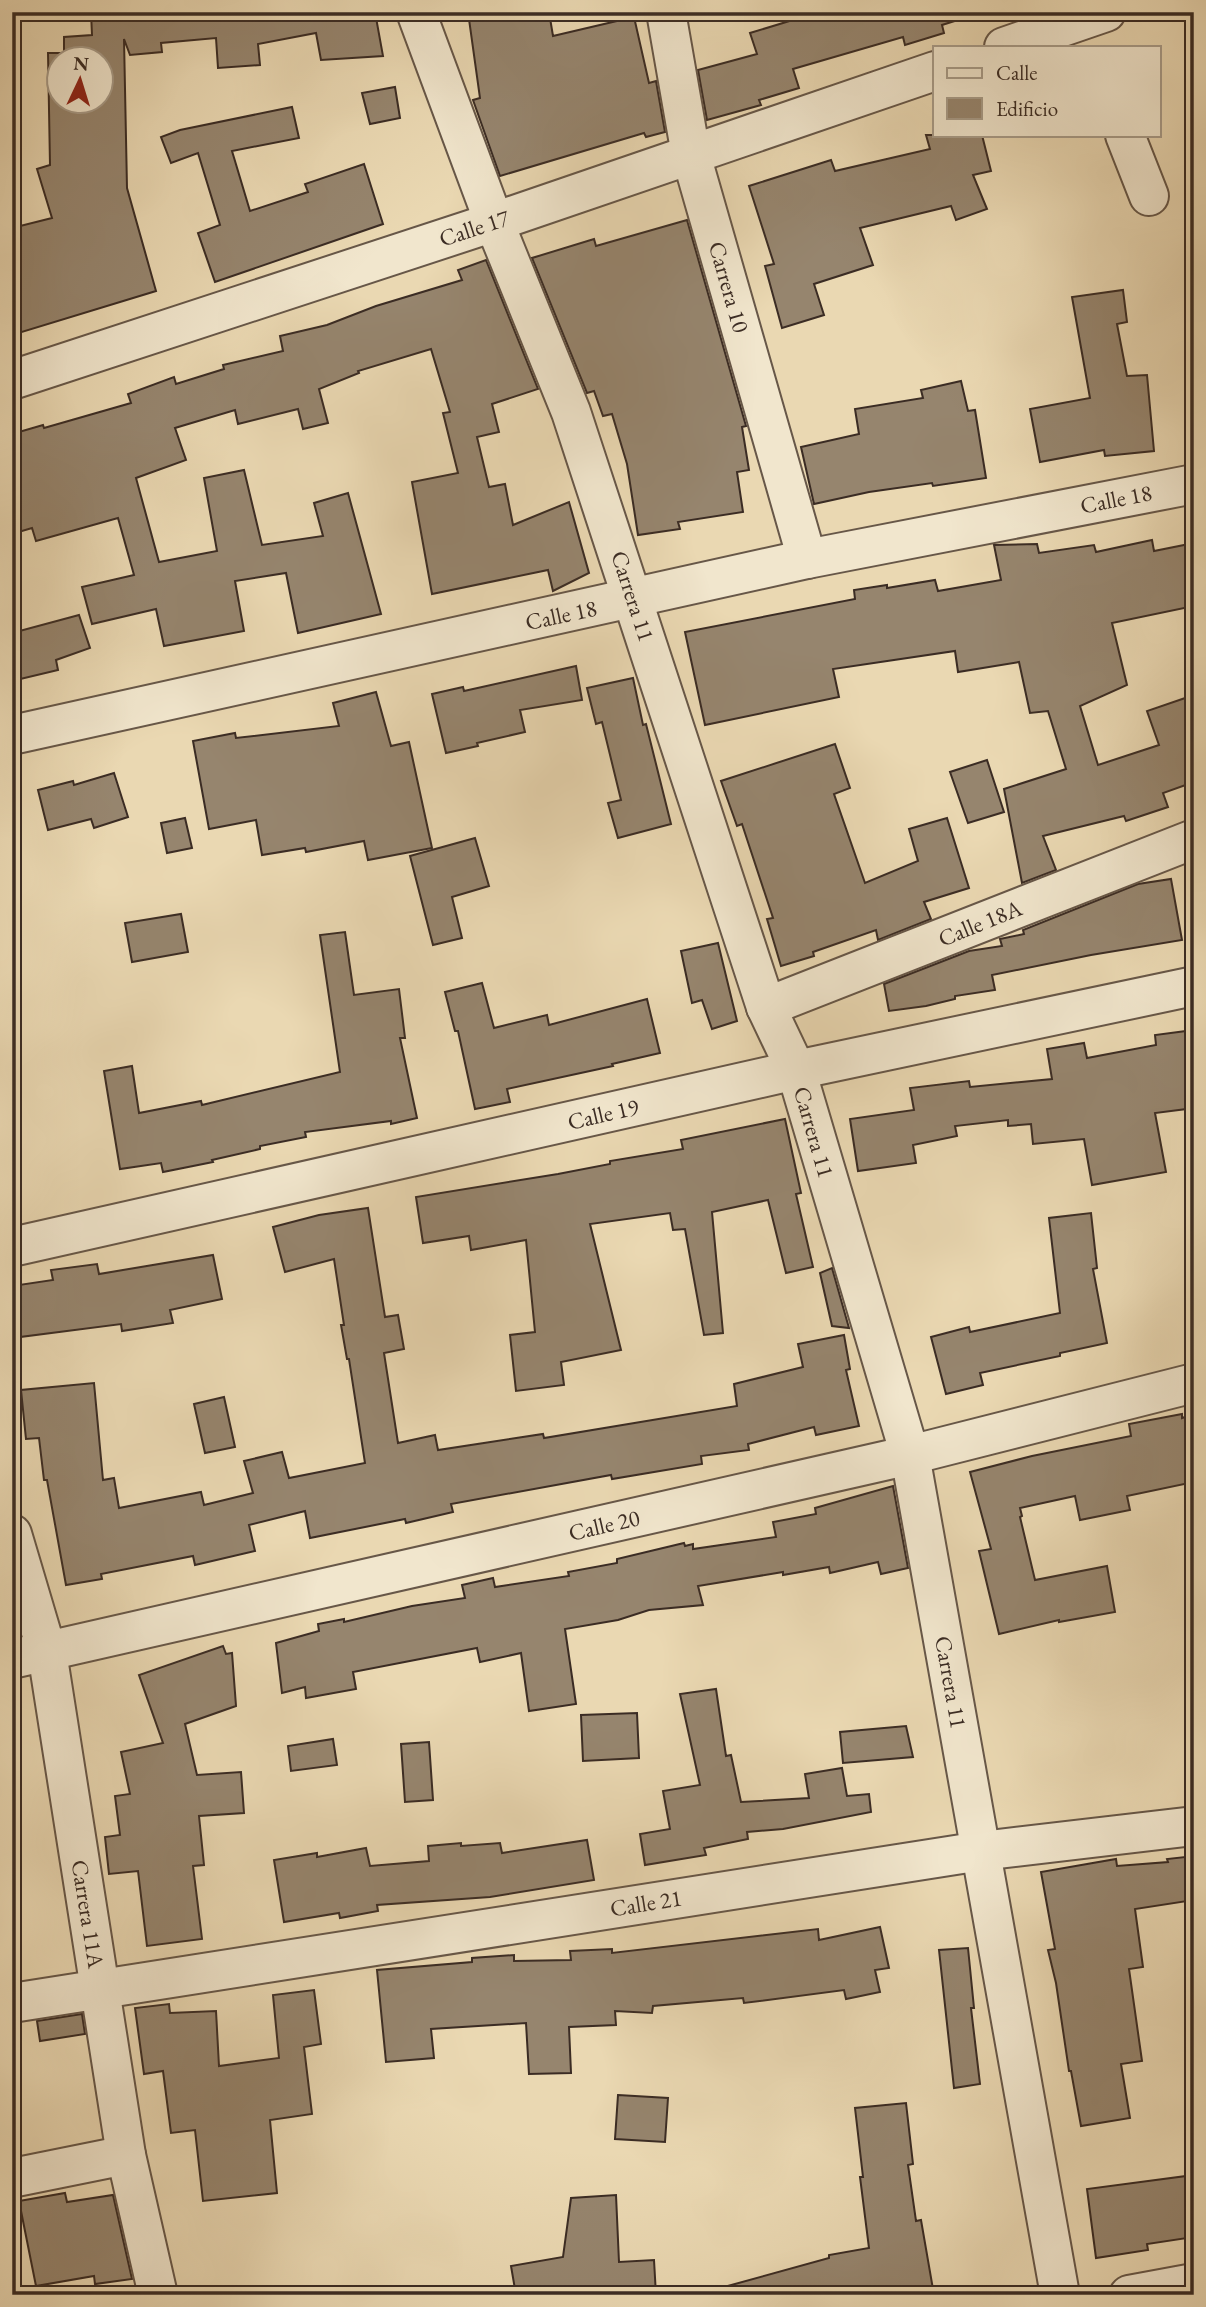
<svg xmlns="http://www.w3.org/2000/svg" width="1206" height="2307" font-family="'EB Garamond',serif">
<style>
.building{fill:#96856e;stroke:#3b2c24;stroke-width:2;fill-rule:evenodd}
.lines{fill:none;stroke-linecap:round;stroke-linejoin:round}
.minor-casing{stroke:#675748;stroke-width:42}
.minor{stroke:#f1e6cd;stroke-width:38}
.labels{text-anchor:middle;dominant-baseline:central;stroke-width:5;stroke-linejoin:round;paint-order:stroke}
.street-label{font-size:23px;fill:#3b2c24;stroke:#f1e6cd}
</style>
<rect width="100%" height="100%" fill="#ead8b2"/>
<filter id="stains"><feTurbulence type="fractalNoise" baseFrequency=".00286" numOctaves="4"/><feColorMatrix values="0 0 0 0 .2 0 0 0 0 .09 0 0 0 0 .02 0 0 0 .5 -.17"/></filter>
<radialGradient id="worn" r=".72"><stop offset=".6" stop-color="#630" stop-opacity="0"/><stop offset="1" stop-color="#630" stop-opacity=".3"/></radialGradient>
<!-- building -->
<g class="building">
<path d="M91 12H375L383 56 321 60 316 33 258 44 260 65 218 68 216 38 161 43 162 52 130 55 124 39 127 188 156 291 12 335V228L52 218 37 169 50 165 48 53H64V37L92 35ZM60 60H102V102H60Z"/>
<polygon points="468,12 549,12 553,36 634,17 649,83 656,81 665,132 646,137 644,133 500,176 473,100 480,98"/>
<polygon points="819,12 960,12 961,19 942,25 944,33 905,45 903,37 793,69 799,88 759,100 761,105 707,120 698,70 757,54 750,33"/>
<polygon points="395,87 400,118 370,124 362,93"/>
<polygon points="292,107 299,138 232,151 250,211 308,192 305,184 364,164 383,224 215,282 198,233 220,225 198,153 171,163 161,137 180,130"/>
<polygon points="926,135 982,135 991,171 973,175 987,209 956,220 951,206 860,228 873,265 814,284 824,315 782,328 765,266 774,264 749,186 831,160 835,171 930,149"/>
<polygon points="687,220 746,426 742,427 749,470 737,472 743,512 678,522 680,529 638,535 627,464 612,414 603,416 594,391 587,393 532,258 594,239 596,246"/>
<polygon points="486,260 538,389 492,404 499,432 477,437 489,487 505,484 513,525 569,502 589,573 553,591 548,570 432,594 412,482 458,473 443,413 450,412 431,349 358,371 359,373 319,389 328,423 303,429 298,409 238,424 235,410 175,428 186,460 136,478 159,562 217,551 204,478 244,470 262,545 323,536 314,503 348,493 381,614 298,633 286,573 235,581 244,631 164,646 156,609 92,624 82,587 134,575 118,518 36,541 32,528 12,534 12,434 43,425 44,428 131,403 128,394 174,377 176,384 224,369 223,365 283,351 280,336 327,325 376,306 462,280 458,270"/>
<polygon points="1123,290 1127,322 1117,324 1127,376 1147,375 1154,451 1105,456 1104,450 1040,462 1030,409 1090,398 1072,297"/>
<polygon points="961,381 968,411 975,410 986,478 933,486 932,483 869,492 814,504 801,447 859,434 855,409 923,398 921,390"/>
<polygon points="1152,540 1154,551 1194,543 1194,606 1112,623 1127,685 1080,706 1098,765 1159,745 1147,711 1194,695 1194,782 1163,793 1168,807 1126,821 1124,816 1043,836 1056,870 1022,883 1004,789 1066,769 1048,711 1030,713 1019,662 958,672 955,651 833,669 839,697 705,725 685,632 855,599 854,590 887,585 887,588 935,580 938,591 1001,580 994,545 1037,544 1039,553 1094,545 1096,552"/>
<polygon points="79,615 90,648 56,660 58,670 12,681 12,633"/>
<polygon points="576,666 582,700 520,710 525,732 477,743 478,746 446,753 432,694 463,687 464,691"/>
<polygon points="633,678 643,725 646,724 671,824 618,838 608,803 621,800 602,722 596,724 587,688"/>
<polygon points="376,692 391,746 409,742 432,848 368,860 364,841 306,852 305,848 262,855 256,820 209,829 193,741 235,733 236,738 339,726 333,703"/>
<polygon points="835,744 850,788 834,794 865,883 918,861 909,829 947,818 969,888 924,902 931,919 878,940 876,930 813,952 814,956 781,966 767,919 773,918 742,824 737,826 721,781"/>
<polygon points="987,760 1004,812 968,823 950,772"/>
<polygon points="114,773 128,817 94,828 91,819 48,830 38,790 73,781 74,785"/>
<polygon points="185,818 192,848 167,853 161,823"/>
<polygon points="475,838 489,886 452,897 462,938 433,945 410,856"/>
<polygon points="1171,879 1182,940 1091,955 992,975 995,990 955,996 955,999 926,1006 889,1011 884,984 969,951 1002,946 1000,939 1024,934 1023,930 1138,884"/>
<polygon points="181,914 188,952 132,962 125,923"/>
<polygon points="345,932 354,995 399,989 405,1038 400,1038 417,1118 391,1124 391,1121 305,1132 306,1137 260,1146 260,1149 212,1160 213,1162 163,1172 161,1163 120,1169 104,1071 132,1066 139,1113 201,1101 202,1105 340,1072 320,935"/>
<polygon points="718,943 737,1021 712,1029 702,1000 692,1003 681,951"/>
<polygon points="482,983 494,1028 547,1015 549,1025 647,999 660,1053 612,1064 613,1066 507,1089 510,1102 475,1109 458,1031 455,1031 445,992"/>
<polygon points="1194,1030 1194,1108 1155,1113 1166,1172 1092,1185 1084,1139 1033,1144 1031,1124 1008,1126 1008,1120 955,1126 957,1136 913,1145 916,1163 858,1171 850,1119 914,1110 910,1088 969,1081 970,1087 1052,1079 1047,1049 1084,1043 1087,1058 1156,1045 1155,1035"/>
<polygon points="785,1119 801,1193 796,1194 813,1267 786,1273 768,1200 712,1212 723,1333 704,1335 685,1229 673,1230 670,1213 590,1224 621,1350 561,1362 564,1385 516,1391 510,1335 535,1332 526,1240 471,1250 469,1236 423,1243 416,1197 558,1174 610,1164 610,1161 683,1149 681,1140"/>
<polygon points="368,1208 385,1317 398,1315 404,1349 384,1353 398,1443 435,1435 438,1450 543,1434 544,1438 737,1406 734,1384 803,1367 798,1344 844,1335 850,1369 846,1370 859,1426 816,1435 814,1427 748,1444 749,1450 701,1456 702,1464 612,1479 611,1475 451,1504 453,1512 406,1523 405,1519 310,1538 305,1511 249,1525 255,1551 195,1565 193,1556 101,1574 102,1579 66,1585 47,1480 44,1480 39,1438 26,1439 21,1390 94,1383 103,1480 114,1478 119,1508 201,1492 204,1505 253,1493 244,1461 282,1452 289,1478 365,1463 349,1359 347,1359 341,1325 344,1325 334,1259 285,1272 273,1227 319,1215"/>
<polygon points="1091,1213 1097,1268 1093,1269 1107,1343 1060,1353 1060,1356 980,1373 983,1385 946,1394 931,1337 969,1327 970,1332 1060,1313 1049,1218"/>
<polygon points="213,1255 222,1299 170,1310 173,1323 122,1331 121,1324 12,1338 12,1286 53,1280 51,1270 97,1264 99,1274"/>
<polygon points="832,1268 849,1328 832,1326 820,1273"/>
<polygon points="224,1397 235,1447 205,1453 194,1404"/>
<polygon points="1182,1414 1182,1418 1194,1414 1194,1482 1127,1496 1130,1510 1080,1520 1075,1496 1020,1508 1022,1516 1020,1517 1035,1580 1107,1566 1115,1612 1059,1622 1059,1620 999,1634 979,1551 991,1549 970,1472 1032,1456 1131,1436 1129,1424"/>
<polygon points="893,1486 908,1568 881,1574 878,1562 830,1573 829,1567 783,1575 783,1572 698,1586 703,1605 649,1610 618,1620 565,1629 576,1704 529,1711 521,1653 480,1662 477,1648 353,1672 356,1689 306,1698 305,1687 282,1693 276,1643 319,1631 318,1624 344,1619 344,1622 412,1606 465,1598 462,1585 493,1578 495,1587 569,1576 568,1572 617,1563 617,1559 684,1543 685,1546 693,1544 693,1549 776,1537 773,1522 816,1514 815,1508"/>
<polygon points="223,1646 226,1654 232,1653 236,1706 185,1724 197,1775 241,1772 244,1813 199,1816 204,1865 193,1866 202,1939 147,1946 138,1871 109,1874 105,1837 120,1835 115,1796 130,1794 121,1752 163,1743 139,1675"/>
<polygon points="716,1689 726,1756 731,1755 741,1802 809,1798 805,1774 842,1768 847,1796 869,1794 871,1812 783,1829 747,1832 748,1839 704,1848 706,1855 645,1865 640,1834 670,1829 663,1791 700,1785 680,1694"/>
<polygon points="637,1713 639,1758 583,1761 581,1715"/>
<polygon points="906,1726 913,1757 843,1763 840,1732"/>
<polygon points="333,1739 337,1765 291,1771 288,1746"/>
<polygon points="429,1742 433,1800 405,1802 401,1744"/>
<polygon points="587,1840 594,1880 490,1897 377,1905 378,1911 340,1918 339,1913 284,1922 274,1860 317,1853 317,1857 366,1848 370,1866 429,1861 428,1846 461,1843 461,1846 500,1843 502,1853"/>
<polygon points="1194,1856 1194,1900 1135,1909 1143,1967 1129,1969 1142,2061 1121,2064 1130,2118 1081,2126 1071,2071 1069,2071 1056,1983 1048,1950 1055,1949 1041,1872 1116,1859 1117,1866 1168,1862 1167,1859"/>
<polygon points="880,1927 889,1968 875,1970 880,1992 846,1999 844,1990 744,2003 743,1998 653,2006 652,2013 615,2011 616,2025 569,2027 571,2073 529,2074 526,2023 431,2029 434,2058 386,2062 377,1970 472,1962 472,1958 514,1955 514,1961 571,1960 570,1951 612,1949 612,1953 818,1929 819,1940"/>
<polygon points="968,1948 974,2008 971,2008 980,2084 954,2088 939,1950"/>
<polygon points="314,1990 321,2044 304,2047 312,2114 270,2120 277,2193 203,2201 195,2130 171,2133 163,2071 144,2074 135,2008 169,2004 170,2013 216,2011 219,2066 279,2058 273,1995"/>
<polygon points="82,2014 85,2034 40,2041 37,2021"/>
<polygon points="618,2095 668,2098 665,2142 615,2139"/>
<polygon points="906,2103 913,2164 908,2165 916,2221 921,2220 934,2295 725,2295 724,2287 829,2258 829,2255 869,2248 860,2177 863,2177 855,2108"/>
<polygon points="1194,2175 1194,2237 1147,2244 1148,2250 1096,2258 1087,2189"/>
<polygon points="65,2193 67,2202 113,2195 132,2279 95,2284 94,2276 36,2286 19,2201"/>
<polygon points="616,2195 619,2262 654,2260 656,2295 516,2295 511,2266 563,2257 571,2198"/>
</g>
<g class="lines">
<defs>
<g id="minor">
<polyline points="416,12 494,222 571,412 766,1007 796,1070 910,1455 1060,2295"/>
<polyline points="666,12 691,155 807,559"/>
<polyline points="1004,47 1106,12"/>
<polyline points="1125,135 1149,196"/>
<polyline points="12,380 494,222 935,71"/>
<polyline points="12,735 807,559 1194,484"/>
<polyline points="766,1007 1194,839"/>
<polyline points="12,1247 796,1070 1194,986"/>
<polyline points="12,1534 47,1652 126,2155 158,2295"/>
<polyline points="12,1659 910,1455 1194,1383"/>
<polyline points="12,2003 981,1851 1194,1826"/>
<polyline points="12,2178 126,2155"/>
<polyline points="1129,2295 1194,2283"/>
</g>
</defs>
<!-- minor casing -->
<use href="#minor" class="minor-casing"/>
<!-- minor -->
<use href="#minor" class="minor"/>
</g>
<g class="labels">
<!-- street labels -->
<g class="street-label">
<text transform="translate(474 228) rotate(-18)">Calle 17</text>
<text transform="translate(729 287) rotate(74)">Carrera 10</text>
<text transform="translate(1116 499) rotate(-11)">Calle 18</text>
<text transform="translate(633 596) rotate(72)">Carrera 11</text>
<text transform="translate(561 615) rotate(-12)">Calle 18</text>
<text transform="translate(980 923) rotate(-22)">Calle 18A</text>
<text transform="translate(603 1114) rotate(-13)">Calle 19</text>
<text transform="translate(814 1132) rotate(74)">Carrera 11</text>
<text transform="translate(604 1525) rotate(-13)">Calle 20</text>
<text transform="translate(951 1682) rotate(80)">Carrera 11</text>
<text transform="translate(646 1903) rotate(-9)">Calle 21</text>
<text transform="translate(88 1914) rotate(81)">Carrera 11A</text>
</g>
</g>
<!-- margin -->
<rect width="1206" height="2307" fill="none" stroke="#ead8b2" stroke-width="42"/>
<rect x="14" y="14" width="1178" height="2279" fill="none" stroke="#3b2c24" stroke-width="3.5"/>
<rect x="21" y="21" width="1164" height="2265" fill="none" stroke="#3b2c24" stroke-width="2"/>
<!-- legend -->
<rect x="933" y="46" width="228" height="91" fill="#f1e6cd" stroke="#a89c89" stroke-width="2"/>
<rect x="947" y="68" width="35" height="10" fill="#f1e6cd" stroke="#a89c89" stroke-width="2"/>
<text x="996" y="80" font-size="21" fill="#3b2c24">Calle</text>
<rect x="947" y="98" width="35" height="21" fill="#96856e" stroke="#a89c89" stroke-width="2"/>
<text x="996" y="116" font-size="21" fill="#3b2c24">Edificio</text>
<!-- north arrow -->
<g transform="translate(80 80) rotate(4)"><circle r="33" fill="#f1e6cd" stroke="#a89c89" stroke-width="2"/>
<path d="M0-5L12 26L0 18L-12 26Z" fill="#8f2418"/>
<text y="-10" font-size="19" font-weight="bold" text-anchor="middle" fill="#3b2c24">N</text>
</g>
<rect width="100%" height="100%" filter="url(#stains)"/>
<rect width="100%" height="100%" fill="url(#worn)"/>
</svg>
